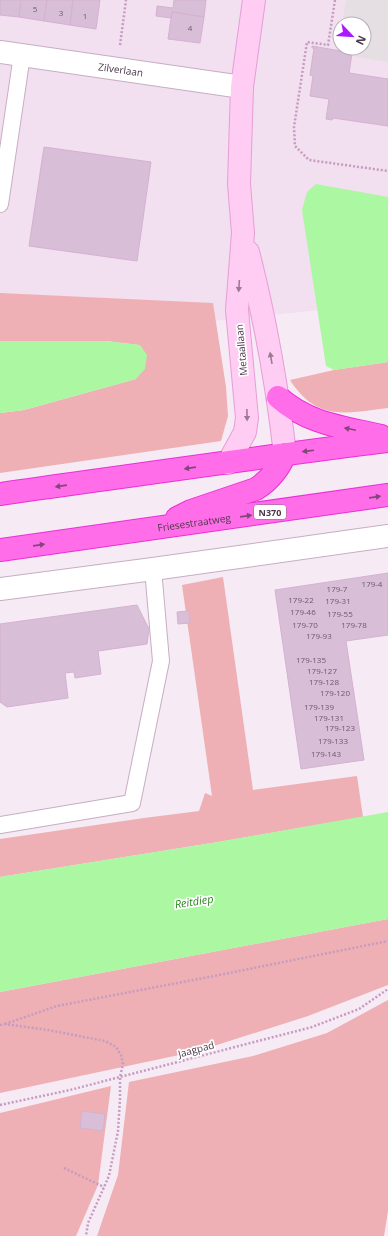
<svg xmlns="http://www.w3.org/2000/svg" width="388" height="1236" font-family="'Open Sans',sans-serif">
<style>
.residential{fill:#f2dfef;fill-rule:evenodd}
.green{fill:#eeb0b4}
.parking{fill:#e5dfe4}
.water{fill:#acf7a2}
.building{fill:#d9bed7;stroke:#d5b1d2}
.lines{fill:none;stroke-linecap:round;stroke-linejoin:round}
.lane-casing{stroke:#c6aec3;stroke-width:18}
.street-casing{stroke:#c6aec3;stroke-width:24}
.secondary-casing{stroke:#e69ed6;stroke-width:24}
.highway-casing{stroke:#ec2ed7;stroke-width:24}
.path{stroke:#c69bc1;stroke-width:2.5;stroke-dasharray:2 2;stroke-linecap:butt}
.lane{stroke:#fff;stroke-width:16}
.street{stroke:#fff;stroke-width:22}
.secondary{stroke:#ffccf3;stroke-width:22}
.highway{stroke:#ff6de9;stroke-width:22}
.oneway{fill:#9c7a96}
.oneway2{fill:#81477a}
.labels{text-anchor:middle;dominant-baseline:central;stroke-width:3.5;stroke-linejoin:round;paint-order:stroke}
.number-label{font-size:8px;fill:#6e596d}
.shield{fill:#fff;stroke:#817380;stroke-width:1}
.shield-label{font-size:9px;font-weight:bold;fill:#4b374a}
.street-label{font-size:10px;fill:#4b374a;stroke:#fff}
.water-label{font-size:11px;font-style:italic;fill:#28851d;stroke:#fff}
</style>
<rect width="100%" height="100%" fill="#f6eaf4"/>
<!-- residential -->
<path class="residential" d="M0 0H388V303L0 343ZM340 24H364V48H340Z"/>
<!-- green -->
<g class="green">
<polygon points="0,293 213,303 226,387 228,416 221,441 0,473 0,413 24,410 136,379 139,345 106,341 0,341"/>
<path d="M388 362V408C346 413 317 422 290 380L334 370Z"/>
<polygon points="223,577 253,790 357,776 363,817 218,842 0,877 0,839 144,818 199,811 205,793 212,796 182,585"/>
<polygon points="388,919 388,985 308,1016 198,1051 0,1093 0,992"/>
<polygon points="388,1000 388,1211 384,1236 97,1236 118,1175 129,1082 253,1056 327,1033"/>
<polygon points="111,1086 98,1185 76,1236 0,1236 0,1113"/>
</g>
<!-- parking -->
<polygon class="parking" points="346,0 388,0 388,62 356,57 357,48 364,48 364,24 342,24"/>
<!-- water -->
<g class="water">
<polygon points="316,184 388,197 388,362 334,370 326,366 302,210 307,192"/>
<polygon points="0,341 105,341 140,345 147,355 145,369 136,379 24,410 0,413"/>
<polygon points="388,812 388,919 0,992 0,877 218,842"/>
</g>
<!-- building -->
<g class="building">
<polygon points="0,0 21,0 19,17 0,15"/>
<polygon points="21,0 47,0 44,21 19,17"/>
<polygon points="47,0 73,0 70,25 44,21"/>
<polygon points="73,0 100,0 96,29 70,25"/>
<polygon points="174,0 206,0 204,17 172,12 171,18 156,16 157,6 173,8"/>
<polygon points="172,12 204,17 200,43 168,39"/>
<polygon points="312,46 352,53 349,73 388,79 388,126 333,118 332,120 326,119 329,99 310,96 313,76 310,75 314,48 312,48"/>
<polygon points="44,147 151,162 137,261 29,246"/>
<polygon points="388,573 388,635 346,641 364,760 301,769 275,590"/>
<polygon points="137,605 149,629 147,644 98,651 101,674 75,678 74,672 65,673 68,698 7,707 0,702 0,624"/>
<polygon points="189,611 190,623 178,624 177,612"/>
<polygon points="82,1111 105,1114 103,1131 80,1128"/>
</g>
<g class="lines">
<defs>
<g id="lane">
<polyline points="0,204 22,55"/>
<polyline points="0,825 132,803 161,661 153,569"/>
</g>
<g id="street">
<path id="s1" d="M0 52 242 87"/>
<polyline points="0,589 153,569 388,536"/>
</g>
<g id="secondary">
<path d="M248 252C265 318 277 385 285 454"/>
<polyline points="228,463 245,432 247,418 237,310 243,233 239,184 242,87 254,0"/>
</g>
<g id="highway">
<path d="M278 397C308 424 343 427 381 436"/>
<path d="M0 494C129 476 259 457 388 441"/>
<path d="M177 518 191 511 256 489C270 480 279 469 285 454"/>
<path id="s2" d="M0 550 388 495"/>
</g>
</defs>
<!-- lane casing -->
<use href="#lane" class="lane-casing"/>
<!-- street casing -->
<use href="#street" class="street-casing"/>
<!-- secondary casing -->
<use href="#secondary" class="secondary-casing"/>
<!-- highway casing -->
<use href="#highway" class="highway-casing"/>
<!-- path -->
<g class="path">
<polyline points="335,0 328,45 307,42 294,127 295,146 309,160 388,171"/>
<polyline points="120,45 126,0"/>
<polyline points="5,1024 57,1006 209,977 388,941"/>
<polyline points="0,1025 5,1024 48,1030 105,1041 116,1047 121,1055 123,1064 120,1077 120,1099 118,1131 109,1176 88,1223 86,1236"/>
<polyline points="0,1105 70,1090 312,1027 359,1009 388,989"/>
<polyline points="64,1168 104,1187"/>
</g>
<!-- lane -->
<use href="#lane" class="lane"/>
<!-- street -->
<use href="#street" class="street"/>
<!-- secondary -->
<use href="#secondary" class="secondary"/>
<!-- highway -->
<use href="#highway" class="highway"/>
</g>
<!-- one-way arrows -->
<defs><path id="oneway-solid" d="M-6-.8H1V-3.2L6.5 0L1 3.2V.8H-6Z"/></defs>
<g class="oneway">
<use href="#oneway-solid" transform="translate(239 286) rotate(94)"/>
<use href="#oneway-solid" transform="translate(271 358) rotate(-100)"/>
<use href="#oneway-solid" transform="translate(247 415) rotate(89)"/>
</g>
<g class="oneway2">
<use href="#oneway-solid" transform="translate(350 429) rotate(-168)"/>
<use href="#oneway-solid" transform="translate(308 451) rotate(173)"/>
<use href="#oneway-solid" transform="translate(190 468) rotate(172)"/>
<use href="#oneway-solid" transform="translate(61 486) rotate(172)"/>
<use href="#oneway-solid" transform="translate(375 497) rotate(-8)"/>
<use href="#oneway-solid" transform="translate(246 516) rotate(-8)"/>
<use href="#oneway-solid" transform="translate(39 545) rotate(-8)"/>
</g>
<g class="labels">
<!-- number labels -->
<g class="number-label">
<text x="35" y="8">5</text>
<text x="61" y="12">3</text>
<text x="85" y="15">1</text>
<text x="190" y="27">4</text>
<text x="372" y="583">179-4</text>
<text x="337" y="588">179-7</text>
<text x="301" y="599">179-22</text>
<text x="338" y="600">179-31</text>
<text x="303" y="611">179-46</text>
<text x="340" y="613">179-55</text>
<text x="305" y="624">179-70</text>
<text x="354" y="624">179-78</text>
<text x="319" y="635">179-93</text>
<text x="311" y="659">179-135</text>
<text x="322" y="670">179-127</text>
<text x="324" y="681">179-128</text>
<text x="335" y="692">179-120</text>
<text x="319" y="706">179-139</text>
<text x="329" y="717">179-131</text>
<text x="340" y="727">179-123</text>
<text x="333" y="740">179-133</text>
<text x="326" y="753">179-143</text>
</g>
<!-- shield labels -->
<rect class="shield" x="254" y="505" width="32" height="14" rx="3"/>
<g class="shield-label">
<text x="270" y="512">N370</text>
</g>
<!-- street labels -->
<g class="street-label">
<text stroke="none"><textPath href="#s1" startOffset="122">Zilverlaan</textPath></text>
<text transform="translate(241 350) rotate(-95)">Metaallaan</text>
<text stroke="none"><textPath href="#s2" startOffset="196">Friesestraatweg</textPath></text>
<text transform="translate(196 1049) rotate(-15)">Jaagpad</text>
</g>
<!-- water labels -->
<g class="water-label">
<text transform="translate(194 901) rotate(-9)">Reitdiep</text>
</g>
</g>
<!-- north arrow -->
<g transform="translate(352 36) rotate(115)"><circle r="19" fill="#ffffff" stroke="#b7afb7"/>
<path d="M0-3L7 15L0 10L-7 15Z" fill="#aa19ff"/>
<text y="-6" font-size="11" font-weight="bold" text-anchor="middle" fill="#4b374a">N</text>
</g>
</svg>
